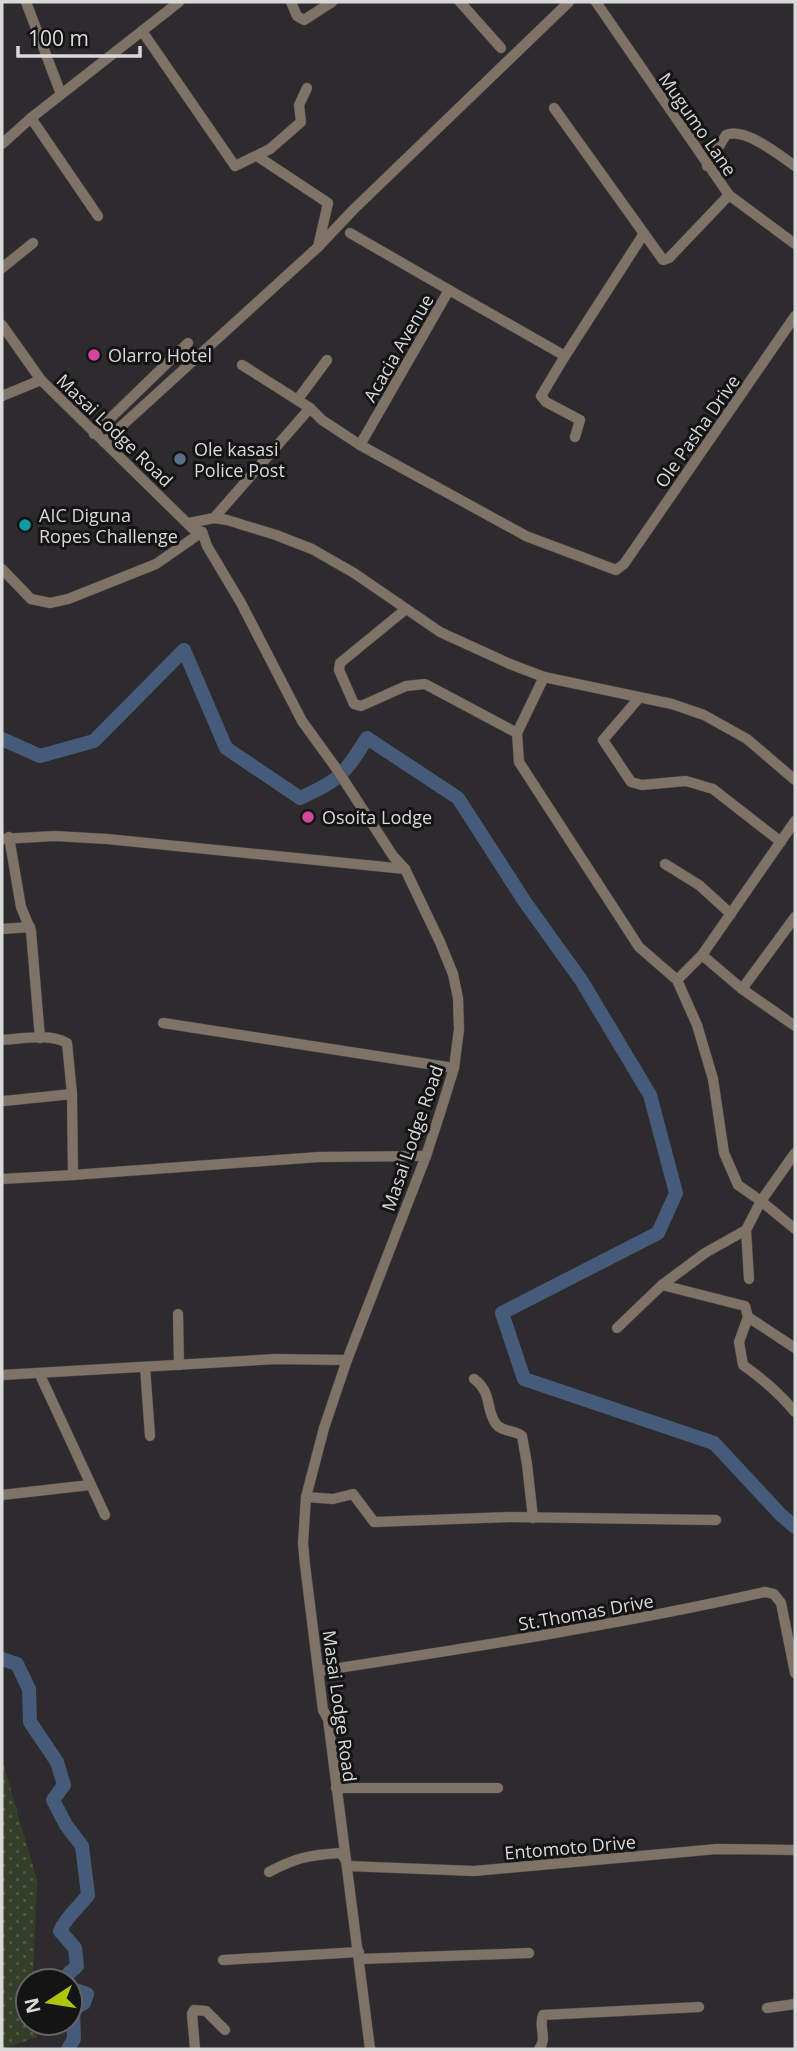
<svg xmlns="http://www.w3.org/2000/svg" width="797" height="2051" font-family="'Open Sans',sans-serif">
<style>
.grass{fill:url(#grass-dots)}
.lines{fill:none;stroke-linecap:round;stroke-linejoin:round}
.river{stroke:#465b79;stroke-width:14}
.minor-casing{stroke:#4a474a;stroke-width:11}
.minor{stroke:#7f7266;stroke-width:10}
.hotel-dot{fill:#d1479c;stroke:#151415;stroke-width:2.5}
.service-dot{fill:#5c6f8a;stroke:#151415;stroke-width:2.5}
.culture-dot{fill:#0f9aa8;stroke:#151415;stroke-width:2.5}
.labels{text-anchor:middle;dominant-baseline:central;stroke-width:6;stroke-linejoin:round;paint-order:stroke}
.street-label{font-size:18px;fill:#dad9da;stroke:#151415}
.poi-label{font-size:18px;fill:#dad9da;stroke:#151415;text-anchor:start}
</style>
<defs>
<pattern id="grass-dots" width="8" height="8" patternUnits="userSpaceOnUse" patternTransform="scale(1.75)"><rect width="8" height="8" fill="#343e29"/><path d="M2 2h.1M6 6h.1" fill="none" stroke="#515947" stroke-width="1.8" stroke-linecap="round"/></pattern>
</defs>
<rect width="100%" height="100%" fill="#2e2b2e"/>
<!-- grass -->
<polygon class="grass" points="2,1759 37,1880 33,1981 28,1981 28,2023 35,2023 37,2037 3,2049"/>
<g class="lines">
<!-- river -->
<g class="river">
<path d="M2 739 40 756 94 741 184 650 226 748 300 798C340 780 344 775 367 738L458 798 525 902 581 980 650 1095 676 1193 658 1233 502 1313 524 1379 714 1443 781 1515 795 1527"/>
<path d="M2 1659 17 1664 29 1689 30 1722 57 1762 64 1785 53 1800 66 1825 82 1846 88 1895C79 1907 66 1917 60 1931L75 1948 77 1966 69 1973 65 1981"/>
<polyline points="68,2049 74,2039 73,2009 84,2003 87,1994 70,1988"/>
</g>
<defs>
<g id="minor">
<polyline points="26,2 61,94"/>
<polyline points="291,2 297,16 304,20 332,2"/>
<polyline points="460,2 501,48"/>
<polyline points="596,2 729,195 795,244"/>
<polyline points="142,31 235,166 270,149 301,122 299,105 307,88"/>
<polyline points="554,108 663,260 669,258 729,195"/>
<polyline points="31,118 98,216"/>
<polyline points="2,144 31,118 179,2"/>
<polyline points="257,156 328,203 318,247"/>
<path d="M707 166 726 135C745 127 779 155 795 166"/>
<polyline points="350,233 449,290"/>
<polyline points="2,268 33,243"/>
<polyline points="2,325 41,380 193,529 202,532 207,546 241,603 302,721 336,768 393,856 405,869 440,942 453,974 458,998 459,1029 454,1068 441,1110 426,1156 347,1360 324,1428 306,1497 303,1543 305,1565 323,1710 328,1719 370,2049"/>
<polyline points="565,356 541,396 546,402 580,420 575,437"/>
<polyline points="242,365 310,408"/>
<polyline points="2,396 41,380"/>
<polyline points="298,399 327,360"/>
<polyline points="94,434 188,343"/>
<polyline points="104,442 318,247 354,209 569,2"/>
<polyline points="360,445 449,290 565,356 643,235"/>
<polyline points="214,518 310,408 322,420 360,445 526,536 616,570 624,564 795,316"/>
<polyline points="189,523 214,518 227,520 276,535 312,549 354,573 440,632 510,664 544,677 672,704 704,715 747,739 795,780"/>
<polyline points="2,569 31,599 50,603 68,599 156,564 202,532"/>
<polyline points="406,609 340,663 339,670 354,704 361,706 406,686 425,684 517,733"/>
<polyline points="544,677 517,733 519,762 639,947 677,980 697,1025 713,1079 724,1153 738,1185 761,1201 746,1230 749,1279"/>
<polyline points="639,698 603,740 631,782 642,785 686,781 713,789 781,842"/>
<polyline points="795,821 702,955 742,989 795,1026"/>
<polyline points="9,837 21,907 31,931 40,1038"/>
<polyline points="2,839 55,836 107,839 405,869"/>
<polyline points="665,864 699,885 731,914"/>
<polyline points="2,929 30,927"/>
<polyline points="677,980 702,955"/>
<polyline points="742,989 795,917"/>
<polyline points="163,1023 454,1068"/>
<path d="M2 1040C22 1039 49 1033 67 1043L72 1094 73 1175 319 1157 426 1156"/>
<polyline points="4,1101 72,1094"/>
<polyline points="795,1153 761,1201 795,1229"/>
<polyline points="2,1179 73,1175"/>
<polyline points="662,1285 705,1253 746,1230"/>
<polyline points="178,1314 179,1365"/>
<polyline points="748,1317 795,1348"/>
<path d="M617 1328 662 1285 745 1306 748 1317 739 1342 743 1365C763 1379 780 1394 795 1412"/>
<polyline points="145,1367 150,1436"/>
<polyline points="2,1375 276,1359 347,1360"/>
<polyline points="40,1375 105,1515"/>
<path d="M474 1379C493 1393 485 1409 496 1424 502 1432 515 1430 522 1436L527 1464 533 1518"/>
<polyline points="2,1495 90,1485"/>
<polyline points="306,1497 333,1499 353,1494 374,1522 510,1517 716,1520"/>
<path d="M319 1671C468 1648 617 1625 765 1592L774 1594 781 1603 795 1673"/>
<polyline points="336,1788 498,1788"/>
<polyline points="347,1866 474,1871 717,1849 795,1850"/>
<path d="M269 1872C295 1858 309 1855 340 1853L346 1860"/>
<polyline points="360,1959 529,1953"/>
<polyline points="223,1960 359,1952"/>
<polyline points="767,2008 795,2004"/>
<polyline points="195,2049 192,2014 194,2010 206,2011 225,2030"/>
<path d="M539 2049C548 2039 538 2026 543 2015L699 2007"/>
</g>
</defs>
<!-- minor casing -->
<use href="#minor" class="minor-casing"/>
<!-- minor -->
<use href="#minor" class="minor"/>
</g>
<!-- markers -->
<g class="hotel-dot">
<circle cx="94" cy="355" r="7"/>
<circle cx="308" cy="817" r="7"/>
</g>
<circle class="service-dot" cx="180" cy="459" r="7"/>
<circle class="culture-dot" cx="25" cy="525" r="7"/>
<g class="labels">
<!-- street labels -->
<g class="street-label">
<text transform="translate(698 124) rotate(55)">Mugumo Lane</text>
<text transform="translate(398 348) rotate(-60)">Acacia Avenue</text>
<text transform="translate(115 430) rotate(44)">Masai Lodge Road</text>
<text transform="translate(697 431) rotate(-55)">Ole Pasha Drive</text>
<text transform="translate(412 1138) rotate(-71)">Masai Lodge Road</text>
<text transform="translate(586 1612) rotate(-10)">St.Thomas Drive</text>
<text transform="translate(340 1706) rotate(82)">Masai Lodge Road</text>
<text transform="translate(570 1847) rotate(-5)">Entomoto Drive</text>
</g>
<!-- poi labels -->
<g class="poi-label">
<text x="108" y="355">Olarro Hotel</text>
<text x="194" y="449">Ole kasasi<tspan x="194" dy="21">Police Post</tspan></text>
<text x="39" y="515">AIC Diguna<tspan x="39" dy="21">Ropes Challenge</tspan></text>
<text x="322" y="817">Osoita Lodge</text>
</g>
</g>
<!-- border -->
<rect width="797" height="2051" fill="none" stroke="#dad9da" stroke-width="7"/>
<!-- north arrow -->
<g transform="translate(49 2002) rotate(258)"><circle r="33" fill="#151415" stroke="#646364" stroke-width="2"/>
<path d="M0-5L12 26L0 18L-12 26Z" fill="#afc508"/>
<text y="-10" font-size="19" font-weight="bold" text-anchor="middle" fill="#dad9da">N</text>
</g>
<!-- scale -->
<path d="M18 46v10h122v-10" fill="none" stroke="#dad9da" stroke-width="3.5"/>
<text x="28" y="46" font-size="21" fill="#dad9da" stroke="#151415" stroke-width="5" paint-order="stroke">100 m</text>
</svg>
